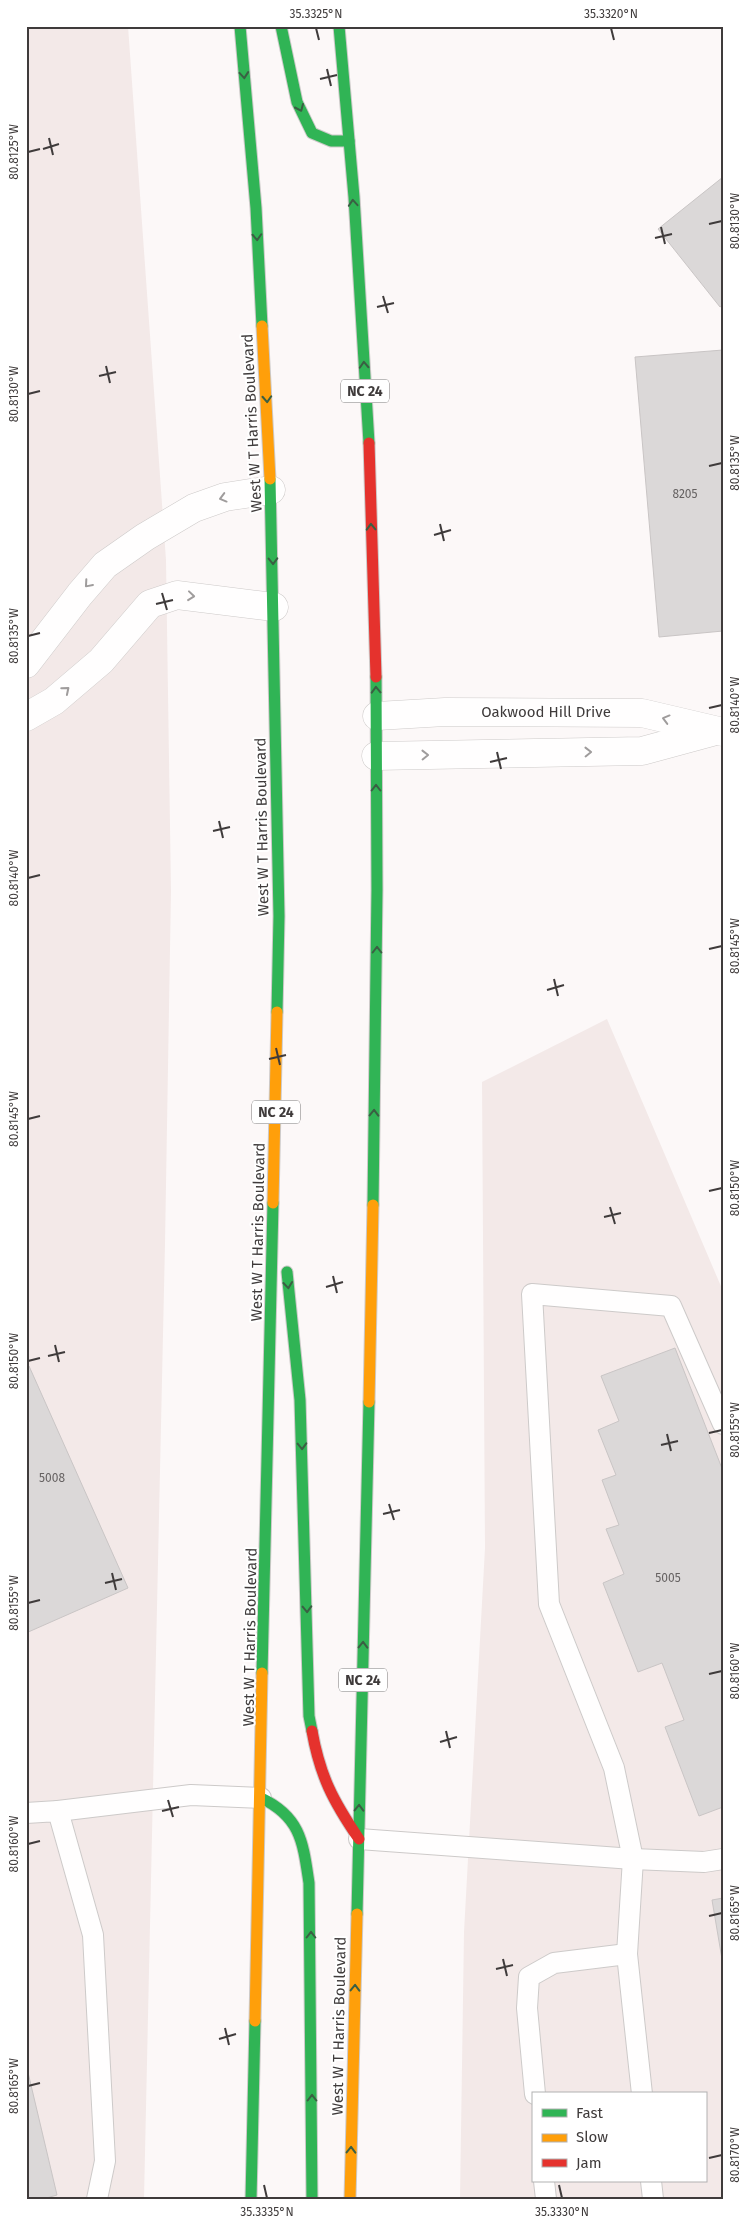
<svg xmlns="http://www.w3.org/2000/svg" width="749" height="2225" font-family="'Fira Sans',sans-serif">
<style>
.built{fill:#f3e9e8;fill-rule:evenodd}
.building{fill:#dbd8d8;stroke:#c9c5c5}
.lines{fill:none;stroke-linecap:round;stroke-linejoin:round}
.lane-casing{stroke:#cdcac9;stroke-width:22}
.street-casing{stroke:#cdcac9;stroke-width:29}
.fast-casing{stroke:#cdcac9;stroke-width:13}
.slow-casing{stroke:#cdcac9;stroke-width:13}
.jam-casing{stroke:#cdcac9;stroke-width:13}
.lane{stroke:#fffefe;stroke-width:20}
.street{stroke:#fffefe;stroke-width:28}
.fast{stroke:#30b455;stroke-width:11}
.slow{stroke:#ff9f0a;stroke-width:11}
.jam{stroke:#e5322d;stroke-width:11}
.oneway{stroke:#3a5f43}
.oneway2{stroke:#9f9c9c}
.ticks{fill:none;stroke:#3f3b3b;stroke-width:2}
.labels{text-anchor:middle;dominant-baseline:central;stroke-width:4;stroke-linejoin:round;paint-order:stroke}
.number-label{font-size:12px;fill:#666262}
.shield{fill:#fff;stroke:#797676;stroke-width:1}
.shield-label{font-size:14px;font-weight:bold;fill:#3f3b3b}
.street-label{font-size:15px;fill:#3f3b3b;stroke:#fff}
.neatline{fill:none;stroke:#3f3b3b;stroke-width:2}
.ticks-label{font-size:12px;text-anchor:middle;fill:#3f3b3b}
</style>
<rect width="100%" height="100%" fill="#fcf8f8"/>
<!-- built -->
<g class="built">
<polygon points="26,26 128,26 166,560 171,891 165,1244 144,2199 26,2199"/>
<path d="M607 1019 723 1291V2199H460L464 1932 485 1548 482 1082ZM533 2094H705V2181H533Z"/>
</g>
<!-- building -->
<g class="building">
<polygon points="723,177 723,305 720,307 658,229"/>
<polygon points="723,350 723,631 659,637 635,357"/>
<polygon points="675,1348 723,1471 723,1807 699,1816 665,1727 684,1720 662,1663 638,1672 603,1583 624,1574 606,1529 619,1525 602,1480 616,1475 598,1430 619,1421 601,1376"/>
<polygon points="29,1366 128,1588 26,1633 26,1368"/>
<polygon points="723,1898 723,1965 712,1900"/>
<polygon points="26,2064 57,2195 43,2199 26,2199"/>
</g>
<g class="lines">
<defs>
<g id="lane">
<polyline points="58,1811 191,1795 261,1798"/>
<polyline points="26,1813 58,1811 93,1935 105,2161 97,2199"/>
<polyline points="359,1839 633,1859 704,1862 723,1859"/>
<polyline points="535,2094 527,2008 529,1977 554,1963 627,1954"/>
<polyline points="642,2094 627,1954 633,1859 614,1768 549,1604 532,1294 671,1306 723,1424"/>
<polyline points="544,2181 546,2199"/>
<polyline points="651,2181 653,2199"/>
</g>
<g id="street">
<polyline points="26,664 80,594 105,565 145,537 194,508 225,497 271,490"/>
<polyline points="377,716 445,712 642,713 723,732"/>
<polyline points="26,717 54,701 101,661 150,604 177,595 274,607"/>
<polyline points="376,756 642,751 712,732"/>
</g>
<g id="fast">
<polyline points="240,26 256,208 262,326"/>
<polyline points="281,26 297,102 312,133 331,141 349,141"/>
<polyline points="339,26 354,197 369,443"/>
<polyline points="270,479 279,916 277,1012"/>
<polyline points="373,1205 377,890 376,677"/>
<polyline points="287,1272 300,1400 309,1716 312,1731"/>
<polyline points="262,1673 273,1203"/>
<path d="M261 1798C301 1817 303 1843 309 1883L312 2199"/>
<polyline points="357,1914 369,1402"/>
<polyline points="251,2199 255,2021"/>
</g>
<g id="slow">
<polyline points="262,326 270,479"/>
<polyline points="273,1203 277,1012"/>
<polyline points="369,1402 373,1205"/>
<polyline points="255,2021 262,1673"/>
<polyline points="350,2199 357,1914"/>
</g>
<g id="jam">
<polyline points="369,443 376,677"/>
<path d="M312 1731C320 1776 333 1801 359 1839"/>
</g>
</defs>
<!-- lane casing -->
<use href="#lane" class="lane-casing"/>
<!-- street casing -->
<use href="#street" class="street-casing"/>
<!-- fast casing -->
<use href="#fast" class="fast-casing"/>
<!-- slow casing -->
<use href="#slow" class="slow-casing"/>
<!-- jam casing -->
<use href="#jam" class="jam-casing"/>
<!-- lane -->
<use href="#lane" class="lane"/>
<!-- street -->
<use href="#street" class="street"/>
<!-- fast -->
<use href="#fast" class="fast"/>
<!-- slow -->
<use href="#slow" class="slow"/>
<!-- jam -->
<use href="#jam" class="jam"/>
</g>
<!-- one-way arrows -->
<defs><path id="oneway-chevron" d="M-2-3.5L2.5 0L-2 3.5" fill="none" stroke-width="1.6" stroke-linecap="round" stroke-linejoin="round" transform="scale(1.25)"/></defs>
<g class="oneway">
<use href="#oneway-chevron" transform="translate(244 75) rotate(85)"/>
<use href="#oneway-chevron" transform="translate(300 108) rotate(66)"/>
<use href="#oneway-chevron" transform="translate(353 203) rotate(-94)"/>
<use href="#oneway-chevron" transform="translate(257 237) rotate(87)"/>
<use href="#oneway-chevron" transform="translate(364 365) rotate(-93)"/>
<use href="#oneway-chevron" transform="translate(267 399) rotate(87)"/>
<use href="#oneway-chevron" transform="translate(371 527) rotate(-92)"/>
<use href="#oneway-chevron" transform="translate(273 561) rotate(89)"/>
<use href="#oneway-chevron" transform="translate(376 690) rotate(-92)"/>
<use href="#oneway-chevron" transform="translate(376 788) rotate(-90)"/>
<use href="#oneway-chevron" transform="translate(377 950) rotate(-90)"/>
<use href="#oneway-chevron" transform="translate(374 1113) rotate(-89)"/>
<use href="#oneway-chevron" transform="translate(288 1285) rotate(84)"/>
<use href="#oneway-chevron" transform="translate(302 1446) rotate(88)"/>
<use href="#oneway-chevron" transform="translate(307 1609) rotate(88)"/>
<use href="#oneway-chevron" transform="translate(363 1645) rotate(-89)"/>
<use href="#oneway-chevron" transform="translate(359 1808) rotate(-89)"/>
<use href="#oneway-chevron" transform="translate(311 1935) rotate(-90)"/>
<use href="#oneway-chevron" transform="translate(355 1988) rotate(-89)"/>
<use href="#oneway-chevron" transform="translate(312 2098) rotate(-90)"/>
<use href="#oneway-chevron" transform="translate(351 2150) rotate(-89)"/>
</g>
<g class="oneway2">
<use href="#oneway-chevron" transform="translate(223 498) rotate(165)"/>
<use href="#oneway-chevron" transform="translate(88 584) rotate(131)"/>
<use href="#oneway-chevron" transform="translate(191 596) rotate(6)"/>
<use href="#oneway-chevron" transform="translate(66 690) rotate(-40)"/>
<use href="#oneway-chevron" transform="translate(666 719) rotate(-165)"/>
<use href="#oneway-chevron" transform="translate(588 752) rotate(-1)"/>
<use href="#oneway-chevron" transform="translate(425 755) rotate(-1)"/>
</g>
<!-- ticks -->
<path class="ticks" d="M316 28 319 40M611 28 614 40M327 69 331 86M320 79 337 75M49 138 53 155M43 149 59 144M28 152 40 149M709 224 722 221M661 227 665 244M655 238 672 234M383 296 388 313M377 307 394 303M106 366 110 383M99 376 116 372M28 394 40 391M709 466 722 463M440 524 444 541M434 535 451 530M162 593 167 610M156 604 173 600M28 636 40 633M709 708 722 705M497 752 501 769M490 762 507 758M219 821 223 838M213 831 230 827M28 878 40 875M709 949 722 946M554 979 558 996M547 990 564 985M276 1048 280 1065M269 1059 286 1055M28 1119 40 1116M709 1191 722 1188M610 1207 615 1224M604 1217 621 1213M333 1276 337 1293M326 1287 343 1282M55 1345 59 1362M48 1356 65 1352M28 1361 40 1358M709 1433 722 1430M667 1434 671 1451M661 1445 678 1441M389 1504 394 1520M383 1514 400 1510M112 1573 116 1590M105 1583 122 1579M28 1603 40 1600M709 1674 722 1671M446 1731 450 1748M440 1742 457 1737M168 1800 173 1817M162 1811 179 1807M28 1844 40 1841M709 1916 722 1913M503 1959 507 1976M496 1969 513 1965M225 2028 229 2045M219 2039 236 2034M28 2086 40 2083M709 2158 722 2155M264 2185 267 2198M559 2185 562 2198"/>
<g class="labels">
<!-- number labels -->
<g class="number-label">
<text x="685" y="494">8205</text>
<text x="52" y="1478">5008</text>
<text x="668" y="1578">5005</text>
</g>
<!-- shield labels -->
<g class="shield">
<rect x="341" y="379.5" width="48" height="23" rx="4"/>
<rect x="252" y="1100.5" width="48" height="23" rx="4"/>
<rect x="339" y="1668.5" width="48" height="23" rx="4"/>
</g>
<g class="shield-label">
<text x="365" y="391">NC 24</text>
<text x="276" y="1112">NC 24</text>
<text x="363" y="1680">NC 24</text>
</g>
<!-- street labels -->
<g class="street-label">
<text transform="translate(252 423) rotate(-93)">West W T Harris Boulevard</text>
<text x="546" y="712">Oakwood Hill Drive</text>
<text transform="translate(262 827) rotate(-91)">West W T Harris Boulevard</text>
<text transform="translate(258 1232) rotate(-89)">West W T Harris Boulevard</text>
<text transform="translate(250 1637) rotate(-89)">West W T Harris Boulevard</text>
<text transform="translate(339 2026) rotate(-89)">West W T Harris Boulevard</text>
</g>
</g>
<!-- border -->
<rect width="749" height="2225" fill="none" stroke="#ffffff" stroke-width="55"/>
<!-- legend -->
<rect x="532" y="2092" width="175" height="90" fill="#ffffff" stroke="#b2b1b1"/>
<rect x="542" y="2109" width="25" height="8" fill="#30b455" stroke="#b2b1b1"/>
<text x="576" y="2118" font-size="15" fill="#3f3b3b">Fast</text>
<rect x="542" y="2134" width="25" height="8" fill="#ff9f0a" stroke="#b2b1b1"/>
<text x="576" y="2142" font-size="15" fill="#3f3b3b">Slow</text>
<rect x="542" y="2159" width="25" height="8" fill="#e5322d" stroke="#b2b1b1"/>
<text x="576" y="2168" font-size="15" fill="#3f3b3b">Jam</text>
<rect x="28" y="28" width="694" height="2170" class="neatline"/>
<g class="ticks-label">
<text x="316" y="18">35.3325°N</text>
<text x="611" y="18">35.3320°N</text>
<text transform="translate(14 152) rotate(-90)" y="4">80.8125°W</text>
<text transform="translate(735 221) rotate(-90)" y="4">80.8130°W</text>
<text transform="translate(14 394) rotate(-90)" y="4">80.8130°W</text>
<text transform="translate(735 463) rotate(-90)" y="4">80.8135°W</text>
<text transform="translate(14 636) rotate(-90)" y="4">80.8135°W</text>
<text transform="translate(735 705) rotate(-90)" y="4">80.8140°W</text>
<text transform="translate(14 878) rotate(-90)" y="4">80.8140°W</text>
<text transform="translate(735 946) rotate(-90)" y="4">80.8145°W</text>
<text transform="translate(14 1119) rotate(-90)" y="4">80.8145°W</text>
<text transform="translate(735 1188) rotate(-90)" y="4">80.8150°W</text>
<text transform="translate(14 1361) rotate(-90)" y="4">80.8150°W</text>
<text transform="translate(735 1430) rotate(-90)" y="4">80.8155°W</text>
<text transform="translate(14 1603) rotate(-90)" y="4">80.8155°W</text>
<text transform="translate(735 1671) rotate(-90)" y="4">80.8160°W</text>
<text transform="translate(14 1844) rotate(-90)" y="4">80.8160°W</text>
<text transform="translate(735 1913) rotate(-90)" y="4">80.8165°W</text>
<text transform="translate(14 2086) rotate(-90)" y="4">80.8165°W</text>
<text transform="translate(735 2155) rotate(-90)" y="4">80.8170°W</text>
<text x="267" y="2216">35.3335°N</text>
<text x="562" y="2216">35.3330°N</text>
</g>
</svg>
